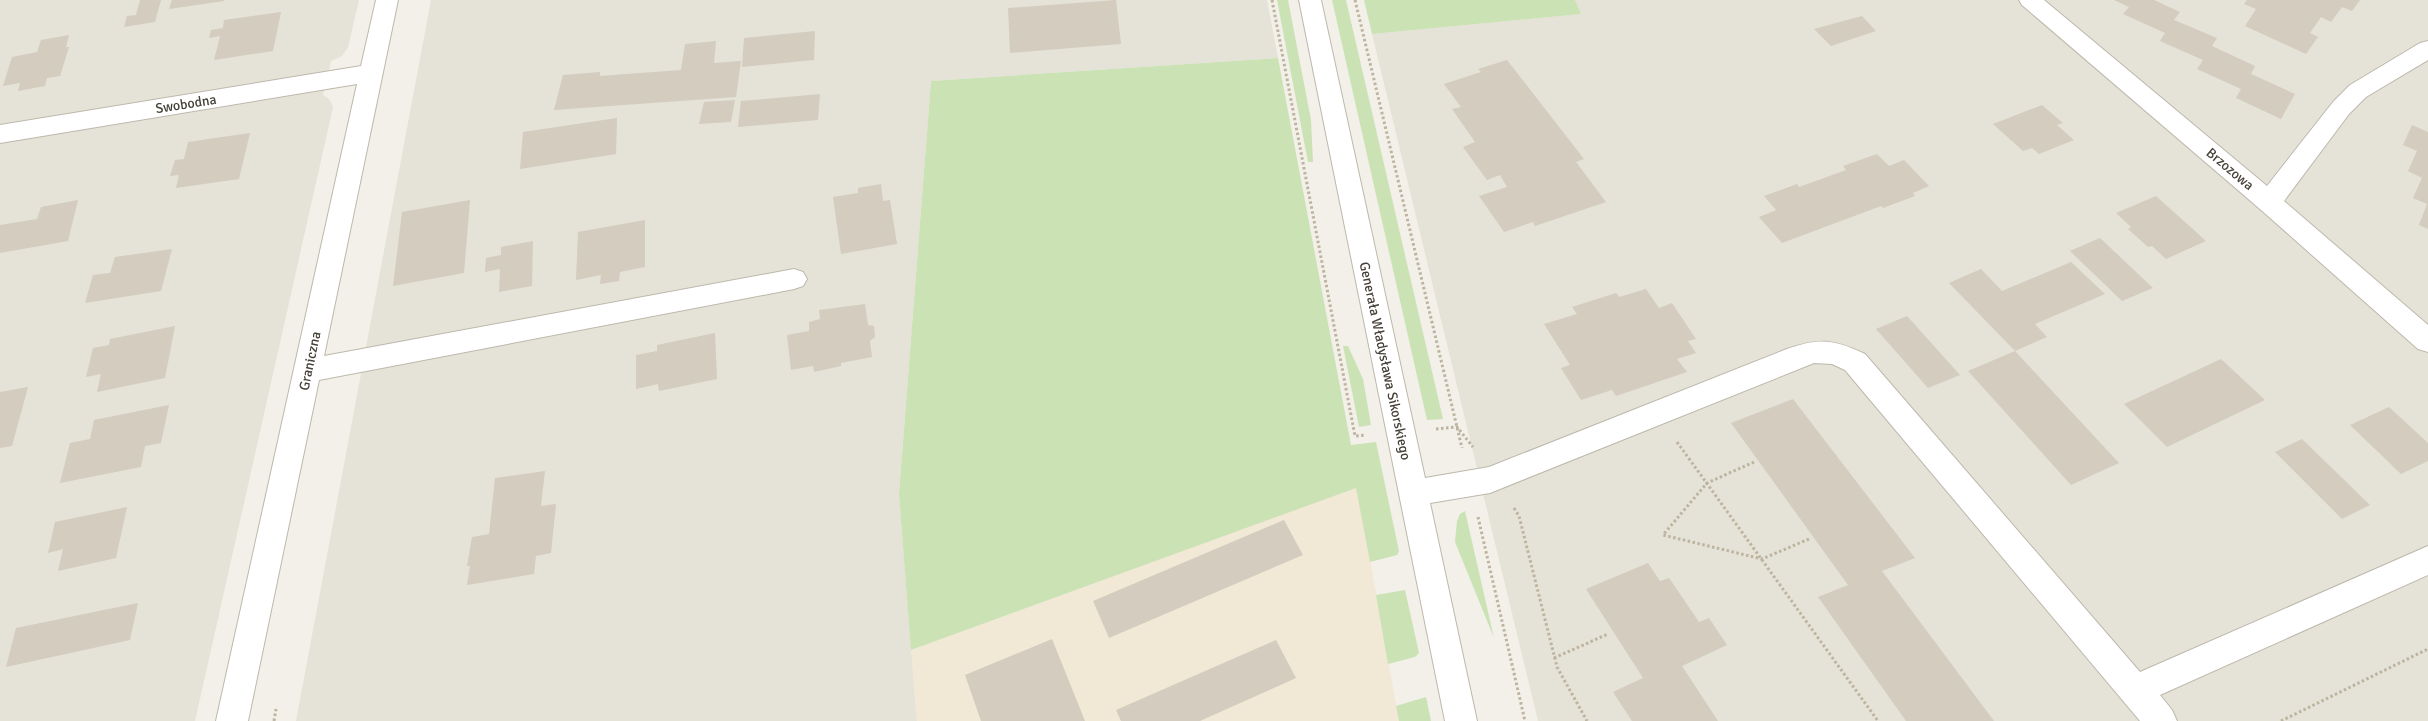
<svg xmlns="http://www.w3.org/2000/svg" width="2428" height="721" font-family="Signika,sans-serif">
<style>
.residential{fill:#e5e2d7}
.commercial{fill:#f2e8d6}
.green{fill:#cbe2b5}
.building{fill:#d3ccbf}
.lines{fill:none;stroke-linecap:round;stroke-linejoin:round}
.minor-casing{stroke:#bdb8ac;stroke-width:2}
.path{stroke:#bdb49f;stroke-width:3;stroke-dasharray:2.5 2.5;stroke-linecap:butt}
.minor{fill:#fff;fill-rule:evenodd}
.labels{text-anchor:middle;dominant-baseline:central;stroke-width:5;stroke-linejoin:round;paint-order:stroke}
.street-label{font-size:14px;fill:#454038;stroke:#fff}
</style>
<rect width="100%" height="100%" fill="#f2f0e8"/>
<!-- residential -->
<g class="residential">
<polygon points="0,0 359,0 348,47 342,56 331,61 323,95 330,100 333,107 195,721 0,721"/>
<polygon points="431,0 1267,0 1278,58 931,81 899,494 917,721 296,721"/>
<polygon points="1575,0 2428,0 2428,721 1538,721 1372,34 1580,14"/>
</g>
<!-- commercial -->
<polygon class="commercial" points="1357,487 1399,721 917,721 911,650"/>
<!-- green -->
<g class="green">
<polygon points="1277,0 1288,0 1311,120 1313,162 1308,162"/>
<polygon points="1332,0 1346,0 1443,419 1427,420"/>
<polygon points="1364,0 1575,0 1581,14 1372,34"/>
<polygon points="1278,58 1351,445 1376,442 1399,551 1397,555 1370,562 1356,488 911,650 899,494 931,81"/>
<polygon points="1343,346 1348,346 1363,379 1371,425 1359,427"/>
<polygon points="1465,511 1494,638 1455,542 1457,521 1460,514"/>
<polygon points="1405,590 1419,653 1415,657 1388,664 1376,595"/>
<polygon points="1426,697 1431,721 1399,721 1396,706"/>
</g>
<!-- building -->
<g class="building">
<polygon points="140,0 161,0 155,22 124,27 127,16 136,15"/>
<polygon points="172,0 224,0 224,1 169,9"/>
<polygon points="1116,0 1121,44 1010,53 1008,8"/>
<polygon points="2114,0 2154,0 2180,12 2174,20 2217,38 2212,46 2255,66 2251,74 2295,94 2281,119 2236,98 2241,89 2197,69 2203,60 2160,41 2165,33 2123,14 2129,7"/>
<polygon points="2247,0 2360,0 2352,11 2342,7 2331,22 2321,17 2310,33 2318,37 2306,54 2245,26 2256,9 2244,4"/>
<polygon points="281,12 273,51 214,60 220,36 209,38 211,30 223,28 224,20"/>
<polygon points="1862,16 1876,31 1831,46 1814,29"/>
<polygon points="815,31 814,60 742,67 744,38"/>
<polygon points="69,35 66,47 69,47 60,76 47,78 45,86 18,91 20,83 3,86 12,57 37,52 41,40"/>
<polygon points="716,41 714,63 741,61 736,97 554,110 563,75 600,72 600,76 681,70 685,44"/>
<polygon points="1507,60 1584,159 1576,162 1606,202 1535,226 1533,222 1504,232 1479,196 1507,187 1500,175 1487,180 1463,147 1475,142 1452,109 1461,107 1444,84 1481,72 1478,69"/>
<polygon points="820,94 818,120 738,127 741,101"/>
<polygon points="735,100 731,122 699,124 704,102"/>
<polygon points="2042,105 2063,123 2057,125 2074,140 2039,154 2032,148 2023,151 1993,124"/>
<polygon points="617,118 616,154 520,169 523,132"/>
<polygon points="2412,125 2428,132 2428,229 2419,225 2427,204 2413,198 2422,178 2408,171 2417,151 2403,145"/>
<polygon points="250,133 239,179 176,188 179,175 170,176 175,160 184,159 188,142"/>
<polygon points="1877,154 1889,166 1904,160 1929,186 1913,193 1915,196 1883,208 1881,206 1782,243 1759,217 1776,210 1764,196 1797,184 1799,187 1846,170 1843,166"/>
<polygon points="881,184 883,201 890,200 897,244 841,254 833,197 858,193 858,188"/>
<polygon points="2156,196 2206,241 2166,259 2152,246 2148,247 2128,229 2131,227 2116,213"/>
<polygon points="78,200 68,241 0,253 0,225 37,219 41,207"/>
<polygon points="470,200 464,273 393,286 402,212"/>
<polygon points="645,220 645,267 620,272 619,281 600,284 601,275 576,280 578,232"/>
<polygon points="2100,238 2153,288 2122,301 2070,251"/>
<polygon points="533,241 532,286 499,292 500,269 485,272 486,258 501,255 501,247"/>
<polygon points="172,249 161,291 85,303 93,275 110,273 115,257"/>
<polygon points="2071,262 2105,294 2035,324 2047,337 2015,351 2119,463 2071,485 1968,371 2015,351 1949,283 1981,269 2002,291"/>
<polygon points="1646,289 1659,308 1672,303 1696,339 1688,341 1696,353 1677,359 1687,372 1616,396 1612,390 1581,400 1561,368 1570,365 1544,324 1577,314 1572,307 1616,293 1619,297"/>
<polygon points="865,304 868,325 874,326 875,337 870,341 872,357 841,363 841,366 814,372 813,366 791,370 787,335 809,331 809,322 820,319 819,310"/>
<polygon points="1907,316 1960,375 1928,388 1876,329"/>
<polygon points="175,326 165,378 97,392 101,374 86,377 93,348 109,345 110,339"/>
<polygon points="715,333 717,379 659,391 658,384 636,389 636,355 657,351 657,345"/>
<polygon points="2221,359 2265,400 2167,447 2124,404"/>
<polygon points="28,387 12,446 0,448 0,392"/>
<polygon points="1793,399 1915,558 1882,571 1994,721 1906,721 1818,597 1848,585 1731,423"/>
<polygon points="169,405 161,443 145,446 141,467 60,483 70,443 90,439 94,420"/>
<polygon points="2389,407 2428,443 2428,461 2401,474 2350,425"/>
<polygon points="2302,439 2370,505 2342,519 2275,452"/>
<polygon points="545,471 541,506 556,504 551,553 536,556 534,574 467,585 470,566 467,566 472,537 489,534 495,478"/>
<polygon points="127,507 116,558 58,571 63,549 48,553 55,522"/>
<polygon points="1284,520 1303,555 1109,638 1093,601"/>
<polygon points="1648,563 1660,581 1669,578 1699,622 1709,618 1727,645 1682,666 1718,721 1632,721 1613,692 1643,678 1586,589"/>
<polygon points="138,603 130,640 6,667 16,628"/>
<polygon points="1052,639 1085,721 981,721 965,675"/>
<polygon points="1276,640 1296,678 1200,721 1121,721 1116,710"/>
</g>
<g class="lines">
<defs>
<g id="minor">
<polygon points="376,0 398,0 324,356 794,269 803,272 807,279 803,286 794,289 319,380 248,721 216,721 357,84 0,143 0,125 361,66"/>
<path d="M1299 0H1321L1425 478 1489 467 1787 349C1819 338 1833 339 1865 354L2140 672 2428 546V575L2160 695 2172 710 2177 721H2140L1845 370 1832 364 1814 363 1490 493 1430 503 1477 721H1445Z"/>
<polygon points="2019,0 2044,0 2267,186 2333,102 2350,85 2420,43 2428,41 2428,60 2366,97 2349,114 2284,201 2428,325 2428,352 2418,349 2260,209 2022,5"/>
</g>
</defs>
<!-- minor casing -->
<use href="#minor" class="minor-casing"/>
<!-- path -->
<g class="path">
<polyline points="1272,0 1355,436 1365,435"/>
<polyline points="1355,0 1462,448"/>
<polyline points="1436,429 1457,427 1473,447"/>
<polyline points="1677,442 1878,721"/>
<polyline points="1754,462 1707,483 1663,535 1762,559 1809,539"/>
<polyline points="1514,508 1519,516 1557,667 1587,721"/>
<polyline points="1478,517 1525,721"/>
<polyline points="1554,658 1608,634"/>
<polyline points="274,721 276,709"/>
<polyline points="2281,721 2428,649"/>
</g>
<!-- minor -->
<use href="#minor" class="minor"/>
</g>
<g class="labels">
<!-- street labels -->
<g class="street-label">
<text transform="translate(186 104) rotate(-9)">Swobodna</text>
<text transform="translate(2230 169) rotate(40)">Brzozowa</text>
<text transform="translate(310 361) rotate(-78)">Graniczna</text>
<text transform="translate(1385 361) rotate(78)">Generała Władysława Sikorskiego</text>
</g>
</g>
</svg>
